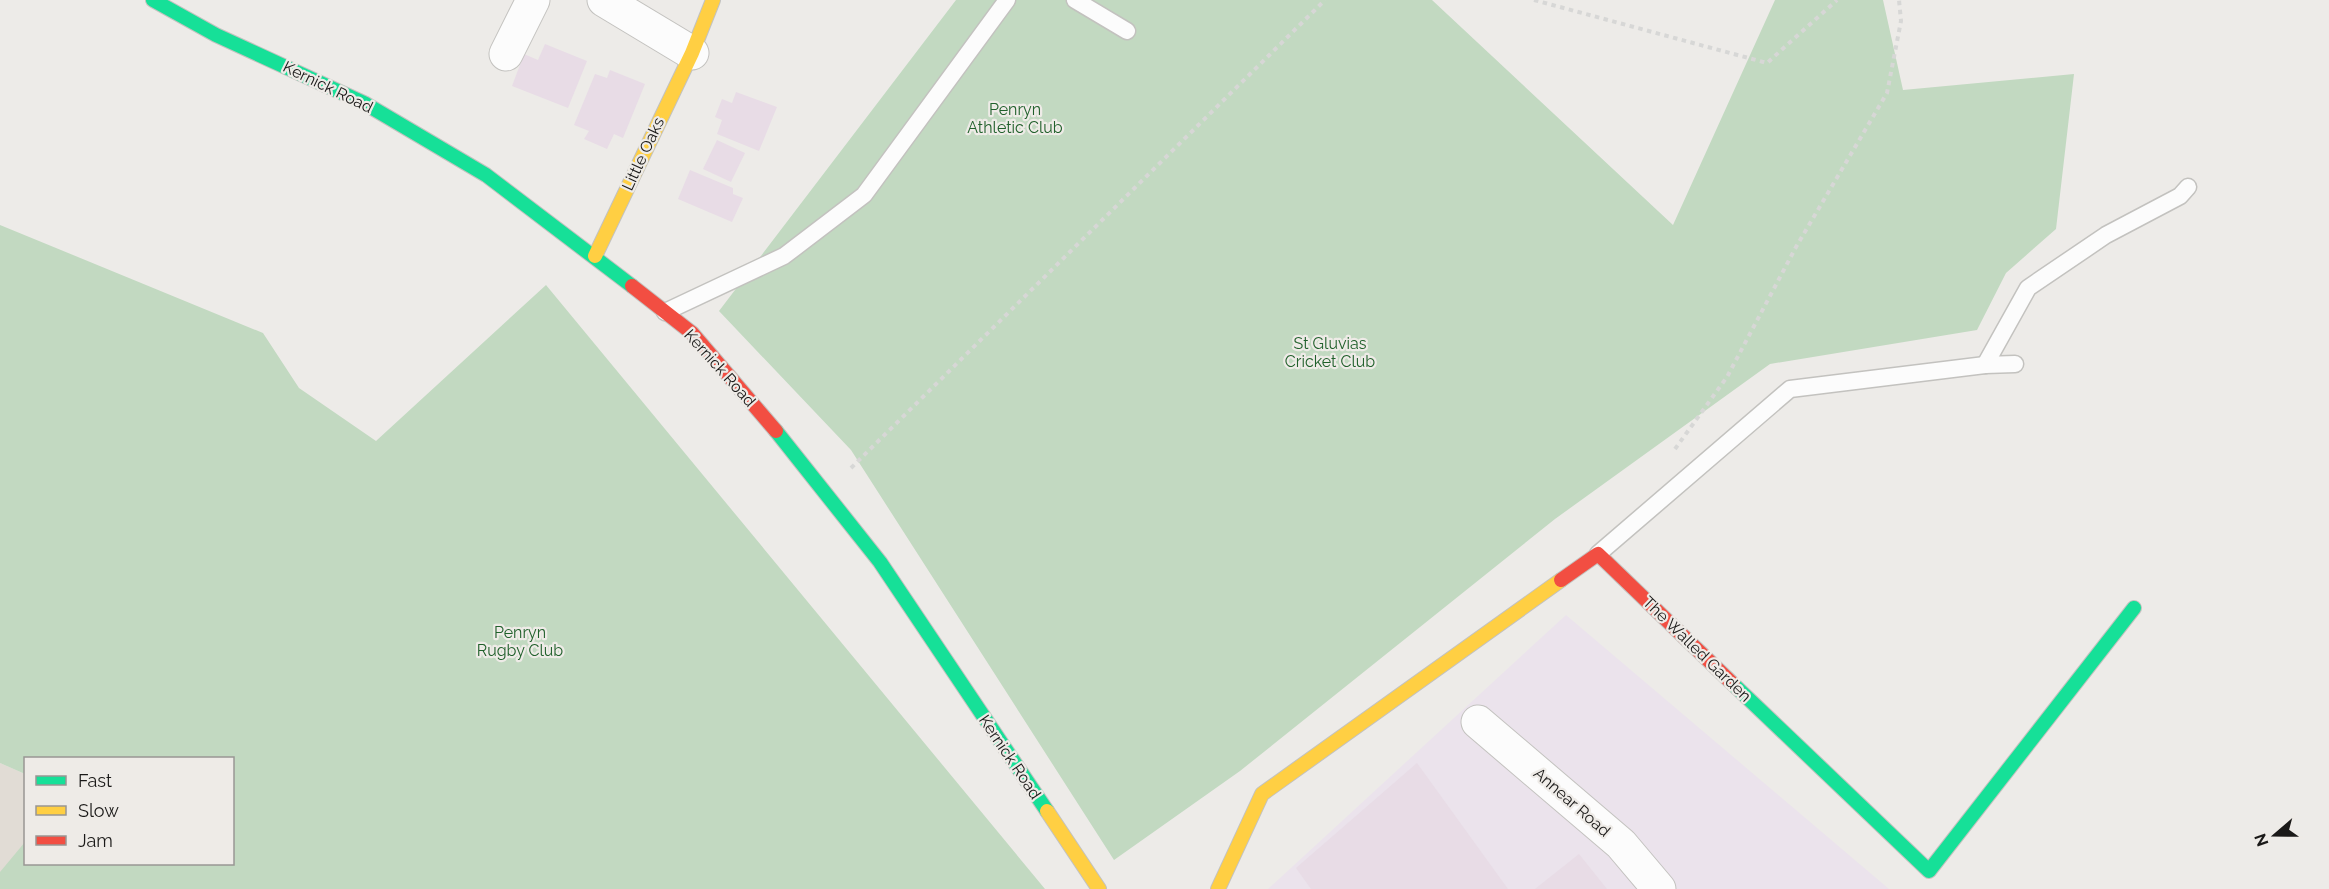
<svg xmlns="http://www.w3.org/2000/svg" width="2329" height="889" font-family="Raleway,sans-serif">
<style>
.industrial{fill:#ebe3ec}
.built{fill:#e1dcd5}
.green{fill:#c2d9c1}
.building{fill:#e8dce6}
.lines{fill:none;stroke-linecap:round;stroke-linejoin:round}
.lane-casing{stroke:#c3c2bf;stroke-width:19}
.street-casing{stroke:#c3c2bf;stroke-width:35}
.fast-casing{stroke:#c3c2bf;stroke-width:16}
.slow-casing{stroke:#c3c2bf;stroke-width:16}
.jam-casing{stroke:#c3c2bf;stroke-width:16}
.path{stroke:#d7d7d6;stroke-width:4;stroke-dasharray:4.5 4.5;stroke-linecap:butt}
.lane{stroke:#fcfcfc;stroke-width:16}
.street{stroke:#fcfcfc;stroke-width:33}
.fast{stroke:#16e098;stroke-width:14}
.slow{stroke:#ffcf43;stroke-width:14}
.jam{stroke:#f24e42;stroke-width:14}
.labels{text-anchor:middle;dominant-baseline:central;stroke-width:4.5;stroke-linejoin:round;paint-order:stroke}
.street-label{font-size:16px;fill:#1a1918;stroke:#eeebe7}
.park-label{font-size:16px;fill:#20602b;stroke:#eeebe7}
</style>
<rect width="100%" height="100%" fill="#edebe8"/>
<!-- industrial -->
<polygon class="industrial" points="1566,615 1889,889 1268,889"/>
<!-- built -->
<polygon class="built" points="0,763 25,774 26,864 0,889"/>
<!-- green -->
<g class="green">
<polygon points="956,0 1432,0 1673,225 1775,0 1883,0 1903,90 2074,74 2056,229 2006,273 1977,330 1770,364 1555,519 1240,771 1114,860 851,450 719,311"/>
<polygon points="0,225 263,333 299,388 376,441 546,285 1045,889 0,889 0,872 25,842 26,864 232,864 232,758 26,758 25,774 0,763"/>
</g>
<!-- building -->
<g class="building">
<polygon points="545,44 587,61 568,108 512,86 524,54 538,60"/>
<polygon points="610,70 645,84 623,138 614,134 607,149 584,139 589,131 574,125 595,74 607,78"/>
<polygon points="736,92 777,107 759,151 717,134 722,120 715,117 722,99 732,103"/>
<polygon points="717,140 745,153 731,182 703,169"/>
<polygon points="690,170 733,188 733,194 743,198 732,222 678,199"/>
<polygon points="1417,763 1508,889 1311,889 1296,868"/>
<polygon points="1579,854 1607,889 1535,889"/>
</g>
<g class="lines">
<defs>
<g id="lane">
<polyline points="1075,0 1127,31"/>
<polyline points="665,312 784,256 864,195 1007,0"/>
<polyline points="1985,365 2028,288 2106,235 2180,196 2188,187"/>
<polyline points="1598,554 1790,389 1985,365 2015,364"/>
</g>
<g id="street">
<polyline points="604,0 692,53"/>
<polyline points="506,54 533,0"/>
<polyline points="1478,722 1621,844 1659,889"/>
</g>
<g id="fast">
<polyline points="153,0 216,35 364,103 486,175 632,286"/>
<polyline points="776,431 880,562 1047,811"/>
<polyline points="1733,684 1929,871 2134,608"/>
</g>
<g id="slow">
<polyline points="595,256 692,53 713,0"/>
<polyline points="1047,811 1099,889"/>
<polyline points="1218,889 1262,794 1561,580"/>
</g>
<g id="jam">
<polyline points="632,286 692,333 776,431"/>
<polyline points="1561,580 1598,554 1733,684"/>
</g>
</defs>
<!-- lane casing -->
<use href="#lane" class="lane-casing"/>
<!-- street casing -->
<use href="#street" class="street-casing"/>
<!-- fast casing -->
<use href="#fast" class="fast-casing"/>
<!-- slow casing -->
<use href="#slow" class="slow-casing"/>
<!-- jam casing -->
<use href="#jam" class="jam-casing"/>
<!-- path -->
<g class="path">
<polyline points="1534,0 1767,63 1837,0"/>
<polyline points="1675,449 1727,377 1796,247 1887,93 1901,21 1899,0"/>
<polyline points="851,468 1325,0"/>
</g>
<!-- lane -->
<use href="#lane" class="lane"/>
<!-- street -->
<use href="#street" class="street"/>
<!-- fast -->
<use href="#fast" class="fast"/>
<!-- slow -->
<use href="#slow" class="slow"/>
<!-- jam -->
<use href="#jam" class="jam"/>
</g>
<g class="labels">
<!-- street labels -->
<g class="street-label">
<text transform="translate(328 87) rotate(26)">Kernick Road</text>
<text transform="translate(643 154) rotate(-65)">Little Oaks</text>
<text transform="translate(720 368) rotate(48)">Kernick Road</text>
<text transform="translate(1697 649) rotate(44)">The Walled Garden</text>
<text transform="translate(1010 757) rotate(56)">Kernick Road</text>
<text transform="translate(1572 802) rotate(41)">Annear Road</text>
</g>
<!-- park labels -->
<g class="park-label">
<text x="1015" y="109">Penryn<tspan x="1015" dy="18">Athletic Club</tspan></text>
<text x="1330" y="343">St Gluvias<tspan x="1330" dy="18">Cricket Club</tspan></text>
<text x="520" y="632">Penryn<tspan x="520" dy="18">Rugby Club</tspan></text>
</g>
</g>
<!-- legend -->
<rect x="24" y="757" width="210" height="108" fill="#eeebe7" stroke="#999794" stroke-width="1.5"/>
<rect x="36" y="776" width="30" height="9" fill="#16e098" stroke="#999794" stroke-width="1.5"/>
<text x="78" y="787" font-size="18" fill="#1a1918">Fast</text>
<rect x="36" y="806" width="30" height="9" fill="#ffcf43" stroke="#999794" stroke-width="1.5"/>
<text x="78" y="817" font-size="18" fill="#1a1918">Slow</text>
<rect x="36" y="836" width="30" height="9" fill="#f24e42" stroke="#999794" stroke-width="1.5"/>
<text x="78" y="847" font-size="18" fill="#1a1918">Jam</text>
<!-- north arrow -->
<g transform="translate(2275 835) rotate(250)" stroke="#eeebe7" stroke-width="4.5" paint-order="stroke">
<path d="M0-4.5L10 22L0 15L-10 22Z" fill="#1a1918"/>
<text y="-9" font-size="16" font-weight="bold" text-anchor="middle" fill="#1a1918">N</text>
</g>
</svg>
